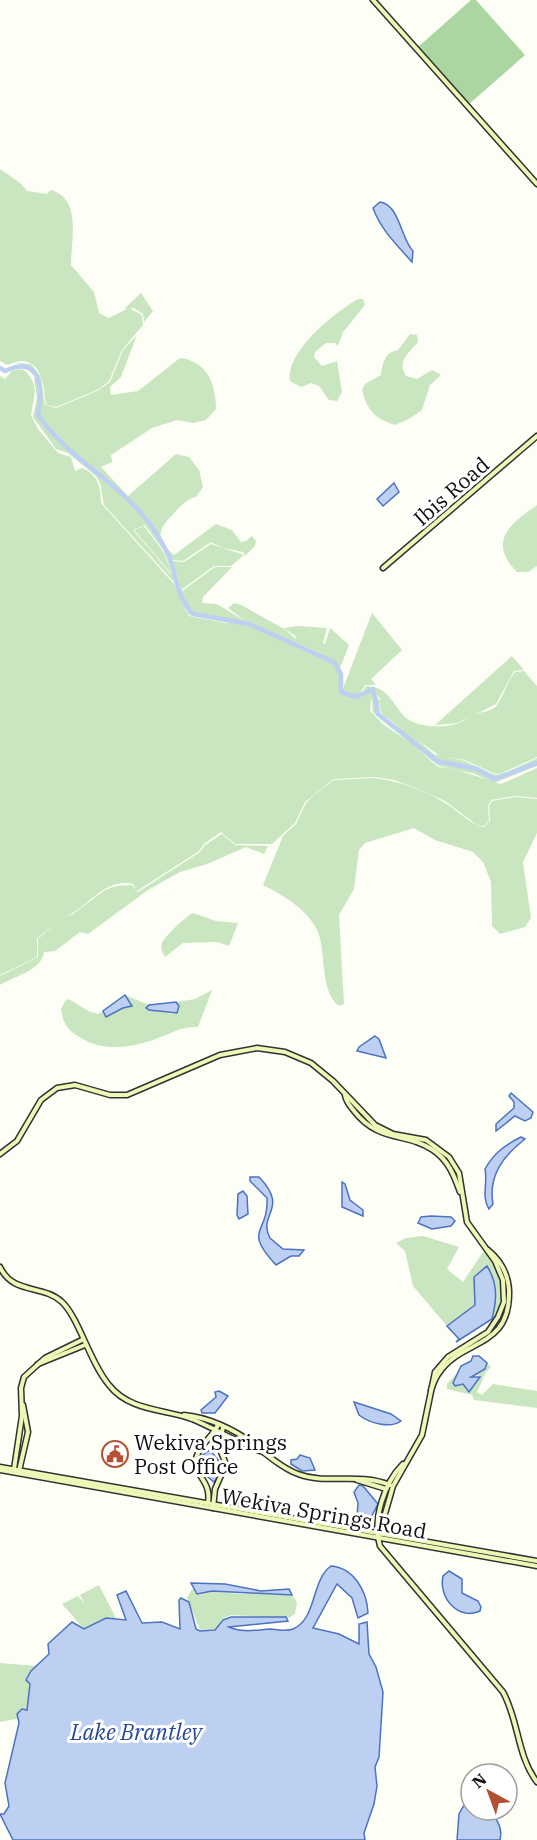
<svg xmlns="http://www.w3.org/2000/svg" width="537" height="1840" font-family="'IBM Plex Serif',serif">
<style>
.green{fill:#cae6c0;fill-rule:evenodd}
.forest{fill:#abd5a1}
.water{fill:#bed0f1;stroke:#4c73c1;stroke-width:1.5}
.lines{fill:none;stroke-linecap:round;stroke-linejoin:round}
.river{stroke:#bed0f1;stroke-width:4.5}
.secondary-casing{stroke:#323232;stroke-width:7}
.secondary{stroke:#edf7b6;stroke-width:4}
.labels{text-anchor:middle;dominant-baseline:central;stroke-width:6;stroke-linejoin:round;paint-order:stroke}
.street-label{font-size:21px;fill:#101010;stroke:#fff}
.poi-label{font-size:21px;fill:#101010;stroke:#fff;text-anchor:start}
.water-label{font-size:22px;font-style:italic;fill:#254797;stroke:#fff}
</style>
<rect width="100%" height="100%" fill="#fdfef5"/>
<!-- green -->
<g class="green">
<path d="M0 169 20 183 27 191 47 194 51 190C82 199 71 239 71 265L94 292 99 313 109 318 129 308 142 315 143 325 122 350 109 381 99 389 56 407 46 405C44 389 43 361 21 361 16 361 12 364 7 365L0 361Z"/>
<polygon points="141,293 153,311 144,322 143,314 134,308 124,309"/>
<path d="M358 299H363L365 305 343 332 338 346 335 343H326L315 352 314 357 322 366 337 361 342 392 337 401 329 400 319 386 311 383 301 387 290 381C286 351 334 313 358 299Z"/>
<path d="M410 334 417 335 418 342C408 354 397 360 406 376L417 379 432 370 441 375 430 385 422 410 409 419 395 425C375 419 367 410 362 390L365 384 381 375C383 362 384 353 398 350Z"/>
<path d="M137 335 121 377 110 387 111 395 138 391 180 358C207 361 216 384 216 409L206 420 193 423 177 420 152 428 111 455 112 462 101 467 128 496 176 454 189 457 199 470 203 487 196 497C187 499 182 505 176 511 159 528 153 537 174 555L216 524 232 530 241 542 246 541 252 536 256 541 255 546 245 556 243 552 223 548 211 542 183 561 172 560 177 584 182 591 215 567H232L203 597 202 603 217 604 247 622H226L189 615 175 583 104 505 100 483 96 476 68 453 56 449 33 417 37 397 34 379 37 375 32 369 16 363 31 364 41 377 45 405 56 408 99 390 110 382 123 350ZM145 525 166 554 171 574 133 530Z"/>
<path d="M20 369 24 370C40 385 34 396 31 415L38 429 58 453 71 457 75 471 82 468C98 474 101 488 101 503L174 584 189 616 226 623H248L228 608 234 603 241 605 286 630 298 641V645L334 662 341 674V692L356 697 361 695 366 686C388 687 391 701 403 715 414 728 442 728 456 724 462 723 467 718 472 715 479 712 493 712 497 705 504 695 507 682 515 672L524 671 537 686V757L500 774 493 773 465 760 440 756 383 715 380 710V698L375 693 371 701 370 711 384 725 411 743 438 767 454 769 501 784 537 768V798L515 796 491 800 488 806 489 821 484 826 477 825 445 801 418 789 394 780 374 777 334 779 305 802 295 823 272 844H235L221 832 204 844 199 851 137 891 133 884C106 878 91 903 71 914 58 921 49 928 37 939V957L0 975V376L5 379 12 371Z"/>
<path d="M537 505V566L528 572H517C487 541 510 524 537 505Z"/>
<polygon points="144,526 165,554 171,573 134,530"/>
<polygon points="211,544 244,555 231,566 214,566 181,590 173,561 184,562"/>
<polygon points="372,613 402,650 371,679 376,685 365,685 360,694 356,696 342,691"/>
<polygon points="298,626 327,628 323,643 325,644 330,628 349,645 340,668 320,653 299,644 295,636 284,628"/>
<polygon points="512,656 524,670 514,671 496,704 458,723 435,725"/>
<polygon points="376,694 380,701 379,710 382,716 412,735 434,754 465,761 493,774 501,775 537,758 537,766 494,783 475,774 439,766 373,713 372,701"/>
<path d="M374 778C399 781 424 790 445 803 458 810 470 825 484 827L490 821 489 806 492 801 515 797 537 799V833L523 862 531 918 525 927 500 934 492 926 491 882 483 862 473 852 435 840 414 828 365 843 359 850 354 889 339 915 344 1004 339 1006C320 991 326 956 319 935 312 912 283 895 263 885L283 836 296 824 306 803 313 796 334 780Z"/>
<path d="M222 834 235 845 268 846 264 854 246 847 207 864 180 872 148 890 88 934 80 932 55 951 44 952C42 970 15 976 0 985V976L38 957V939L60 919 73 914 105 890 116 886 132 885 138 892 200 852 205 845Z"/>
<path d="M193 913 216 921 238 923 229 946 217 942 183 943 165 957C163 953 160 948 162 943 165 936 186 916 193 913Z"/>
<path d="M212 990 198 1027C182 1026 172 1033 158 1038 132 1048 104 1052 81 1038 68 1031 63 1024 61 1009L65 1001 69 999 88 1011 98 1014 103 1011 104 1014H113L117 1010 132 1006 125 995 149 1005 146 1008 149 1010 173 1014 178 1005 176 1002 195 999Z"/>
<path d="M423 1236 459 1247 447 1269 463 1282 483 1252 487 1253C502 1272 506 1297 495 1319L492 1318C498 1298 496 1285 487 1267L474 1277 475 1305 447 1326 413 1286 405 1251 396 1243 406 1238Z"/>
<polygon points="487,1363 491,1367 486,1372 477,1392 482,1395 493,1384 537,1391 537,1408 474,1400 472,1395 447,1389 447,1384 459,1371 453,1383 457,1386 462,1383 470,1391 479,1379 479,1375 471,1377 485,1369"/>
<polygon points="99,1585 116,1618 100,1620 84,1629 62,1604 78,1596 85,1604 80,1595"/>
<polygon points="192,1589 240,1594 284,1593 292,1595 297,1602 295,1614 288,1618 231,1615 222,1619 215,1629 200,1630 187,1598"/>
<polygon points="0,1663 37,1666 31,1672 27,1711 22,1710 16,1719 0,1722"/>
</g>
<!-- forest -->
<polygon class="forest" points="471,0 476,0 525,55 468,105 417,48"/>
<!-- water -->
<g class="water">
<path d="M380 202C400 205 401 240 413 251L412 262C397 245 381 230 373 208Z"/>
<polygon points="394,483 399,492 383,506 377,499"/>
<polygon points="125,995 132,1006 123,1008 106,1017 103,1011"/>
<polygon points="176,1002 179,1006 177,1013 149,1010 146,1008 149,1005"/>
<polygon points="375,1036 379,1039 386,1058 357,1051 359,1047"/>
<polygon points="511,1093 533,1112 531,1118 525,1121 515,1116 496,1131 496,1124 514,1108 514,1102 509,1096"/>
<path d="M521 1137 525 1139C503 1156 488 1176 493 1204L489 1209C481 1197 488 1183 485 1169 494 1153 505 1145 521 1137Z"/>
<path d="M250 1177H259C290 1209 257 1214 270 1238L283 1249 304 1250 299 1256H291L276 1265C242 1229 269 1234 267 1198L250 1181Z"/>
<polygon points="342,1182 345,1184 350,1200 363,1210 363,1216 342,1207"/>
<polygon points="243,1191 247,1196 248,1214 239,1219 237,1215 238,1194"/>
<polygon points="431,1216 451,1217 455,1221 451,1226 432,1229 418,1223 421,1217"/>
<path d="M487 1266C498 1284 497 1299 492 1319L456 1342 459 1339 447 1326 475 1305 474 1277Z"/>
<polygon points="473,1356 479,1356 487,1363 485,1369 471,1377 480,1377 469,1392 463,1384 455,1386 453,1383 461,1366 471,1361"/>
<polygon points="219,1391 228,1396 215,1413 202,1413 201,1410 216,1397 215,1392"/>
<path d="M354 1402 391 1414 401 1421C390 1429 369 1423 359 1415Z"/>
<polygon points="210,1450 222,1465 218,1477 214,1482 203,1473 201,1456"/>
<polygon points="300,1455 310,1458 315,1470 302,1471 291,1464 291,1460 297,1459"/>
<polygon points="359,1485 363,1486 378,1504 369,1521 364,1522 357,1517 358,1503 354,1492"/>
<path d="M331 1566C354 1568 367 1591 368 1613L358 1618 352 1598 337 1584 313 1628 339 1634 359 1644V1624L367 1622 369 1654 376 1667 383 1692 379 1757 375 1767 377 1786 374 1804 364 1833 365 1840H13L0 1814H4L9 1806 5 1783 19 1723 17 1714 22 1709 27 1710 30 1684 26 1680 31 1671 49 1654 48 1644 72 1622 84 1629 106 1618 126 1620 117 1595 126 1591 142 1623 162 1622 180 1629 179 1600 181 1598 189 1602 196 1629 200 1631 215 1630 223 1620 231 1617H286L288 1621 229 1627C242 1633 256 1630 270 1629 277 1629 285 1632 293 1629 317 1619 311 1580 331 1566Z"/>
<path d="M449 1571 462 1579V1593L478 1601 481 1607 480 1611C459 1621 438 1598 443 1576Z"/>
<polygon points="191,1583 225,1584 261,1591 289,1589 292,1595 212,1591 197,1594"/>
<path d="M467 1800H471V1810H489C497 1819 503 1828 500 1840H457L459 1814Z"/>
</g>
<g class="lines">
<!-- river -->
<path class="river" d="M0 368 5 371C41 354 43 389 38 415 68 459 118 481 150 524 159 537 169 552 173 568 177 585 180 600 193 614L249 624 334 662 341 674V692L356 697 373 689 378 714 437 761 477 769 494 779 537 763"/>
<defs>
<g id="secondary">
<polyline points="373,0 537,184"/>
<polyline points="383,568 537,436"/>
<path d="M345 1095C346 1102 350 1106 354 1111 379 1143 406 1132 433 1150 448 1160 454 1175 460 1192"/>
<polyline points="0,1154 17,1141 41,1100 57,1088 75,1085 110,1095 127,1095 220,1055 257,1048 285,1052 311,1063 333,1081 375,1125 393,1134 426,1140 449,1157 459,1173 467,1222 495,1261 503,1280 504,1302 498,1317 488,1332 448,1357 435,1372 422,1435 393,1486 378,1538"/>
<path d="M0 1267C13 1295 43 1284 62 1302 79 1318 90 1363 109 1385 129 1411 164 1409 192 1419 216 1429 238 1443 263 1452"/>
<polyline points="38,1364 85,1345"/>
<path d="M431 1390C433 1385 435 1378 439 1373 462 1338 511 1350 509 1290 508 1273 500 1260 488 1250"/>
<path d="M184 1415C207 1417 234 1429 252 1443 266 1454 282 1468 298 1474 327 1485 357 1472 390 1485"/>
<path d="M403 1464C384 1483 372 1520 380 1546L503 1692C519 1721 517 1756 537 1782"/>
<polyline points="0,1467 537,1561"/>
<polyline points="14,1469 22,1416 21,1388 24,1377 45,1358 82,1340"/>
<polyline points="0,1470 537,1566"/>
<polyline points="19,1471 28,1432 23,1405"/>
<polyline points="357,1480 386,1489"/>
<path d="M208 1503C212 1480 192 1475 196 1458 200 1445 212 1437 218 1425"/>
<polyline points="213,1508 215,1489 226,1464 218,1445 223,1428"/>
</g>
</defs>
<!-- secondary casing -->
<use href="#secondary" class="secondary-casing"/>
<!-- secondary -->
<use href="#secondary" class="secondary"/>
</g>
<!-- icons -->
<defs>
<symbol id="civic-ring" viewBox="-11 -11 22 22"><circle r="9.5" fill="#fff" stroke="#b45135" stroke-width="1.5"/><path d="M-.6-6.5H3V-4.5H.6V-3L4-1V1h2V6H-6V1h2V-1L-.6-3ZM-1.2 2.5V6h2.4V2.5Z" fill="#b45135"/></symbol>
</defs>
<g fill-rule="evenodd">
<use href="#civic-ring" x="100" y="1439" width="30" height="30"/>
</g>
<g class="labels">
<!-- street labels -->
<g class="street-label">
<text transform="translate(451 491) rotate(-41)">Ibis Road</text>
<text transform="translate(324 1513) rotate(10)">Wekiva Springs Road</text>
</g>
<!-- poi labels -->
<g class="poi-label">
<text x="134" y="1442">Wekiva Springs<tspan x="134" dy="24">Post Office</tspan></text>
</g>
<!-- water labels -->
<g class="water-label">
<text x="136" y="1731">Lake Brantley</text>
</g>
</g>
<!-- north arrow -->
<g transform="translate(489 1792) rotate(319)"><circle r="28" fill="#ffffff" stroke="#9f9f9f" stroke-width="1.5"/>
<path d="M0-4.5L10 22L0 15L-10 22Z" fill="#b45135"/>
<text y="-9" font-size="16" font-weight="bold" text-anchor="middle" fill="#101010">N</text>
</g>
</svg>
